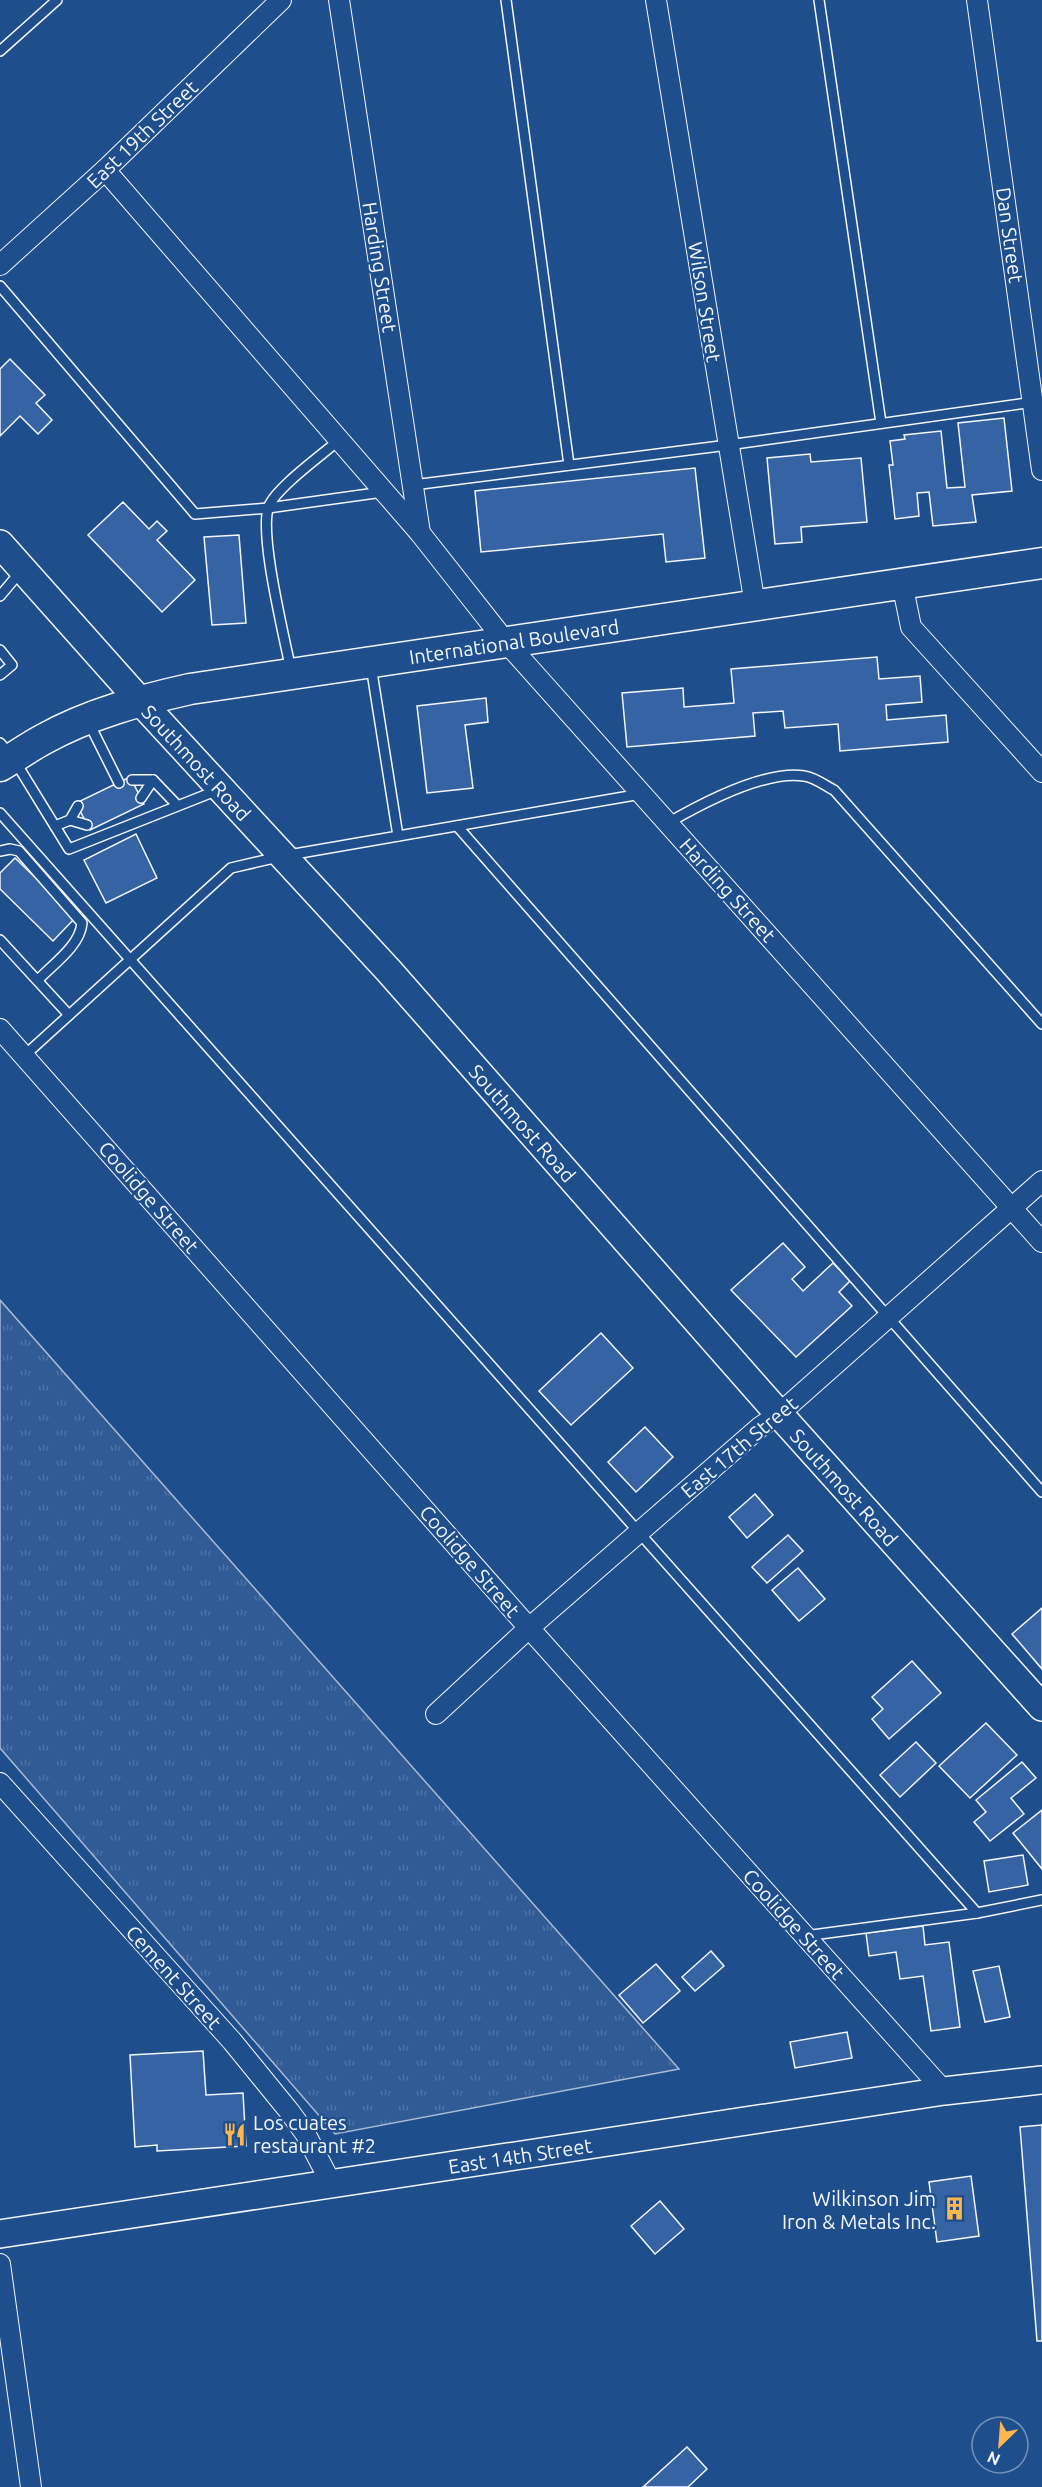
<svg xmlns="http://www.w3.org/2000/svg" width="1042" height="2487" font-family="Ubuntu,sans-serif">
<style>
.grass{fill:url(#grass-tufts);stroke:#a8bbd7;stroke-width:1.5}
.building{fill:#3563a3;stroke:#f2f6ff;stroke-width:1.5}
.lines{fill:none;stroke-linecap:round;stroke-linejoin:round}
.lane-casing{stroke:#f2f6ff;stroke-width:12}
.street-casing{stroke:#f2f6ff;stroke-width:22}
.secondary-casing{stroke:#f2f6ff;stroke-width:30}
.primary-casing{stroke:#f2f6ff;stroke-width:33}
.lane{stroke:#1f4e8c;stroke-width:9}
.street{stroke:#1f4e8c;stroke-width:20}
.secondary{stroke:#1f4e8c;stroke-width:27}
.primary{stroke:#1f4e8c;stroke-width:30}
.labels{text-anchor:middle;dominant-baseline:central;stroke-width:4.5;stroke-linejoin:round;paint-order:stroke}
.street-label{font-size:20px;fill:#f2f6ff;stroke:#1f4e8c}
.poi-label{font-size:20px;fill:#f2f6ff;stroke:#1f4e8c;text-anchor:start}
</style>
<defs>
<pattern id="grass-tufts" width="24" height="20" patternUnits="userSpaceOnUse" patternTransform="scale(1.5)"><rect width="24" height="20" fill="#305b95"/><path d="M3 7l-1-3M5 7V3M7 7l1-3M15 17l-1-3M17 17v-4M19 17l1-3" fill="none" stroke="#4e73a5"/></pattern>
</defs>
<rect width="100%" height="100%" fill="#1f4e8c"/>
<!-- grass -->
<polygon class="grass" points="0,1300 679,2069 335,2134 0,1748"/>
<!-- building -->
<g class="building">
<polygon points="10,359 45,395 36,403 52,420 38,434 20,416 0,436 0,369"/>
<polygon points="1004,418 1012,491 972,495 976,522 933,526 929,492 917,493 919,516 895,519 889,465 893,465 890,441 905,439 904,435 941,431 947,488 965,487 958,423"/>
<polygon points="810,454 811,462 861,458 867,522 801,527 802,542 775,544 767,458"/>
<polygon points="695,468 705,558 666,562 663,534 481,552 475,491"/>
<polygon points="123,502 149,529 157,521 167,531 157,540 195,580 162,612 88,535"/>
<polygon points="239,535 246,623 212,625 204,537"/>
<polygon points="877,657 879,679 920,676 922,702 886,705 887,720 946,715 948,742 840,751 838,724 785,728 783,711 753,713 755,736 627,747 622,693 683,688 684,707 734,703 731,669"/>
<polygon points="486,698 488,722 465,725 473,788 427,793 417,706"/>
<polygon points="130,777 144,804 90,830 76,803"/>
<polygon points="136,834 157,878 106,903 84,860"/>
<polygon points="15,858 76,917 53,941 0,889 0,873"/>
<polygon points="783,1243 805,1267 792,1279 803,1291 833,1263 850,1281 839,1292 852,1306 796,1357 731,1290"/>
<polygon points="601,1333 633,1368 571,1425 539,1391"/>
<polygon points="645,1427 673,1457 636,1492 608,1462"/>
<polygon points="755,1494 773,1515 747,1538 729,1517"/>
<polygon points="788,1535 803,1551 767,1583 752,1567"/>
<polygon points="798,1568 825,1599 799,1621 772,1590"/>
<polygon points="1042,1608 1042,1669 1012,1634"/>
<polygon points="912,1661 941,1693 889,1739 872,1719 883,1709 872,1697"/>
<polygon points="986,1723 1017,1755 970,1798 939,1766"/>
<polygon points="916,1742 936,1763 900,1797 880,1775"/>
<polygon points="1022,1762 1036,1778 1011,1798 1024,1814 990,1841 974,1822 986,1812 976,1800"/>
<polygon points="1042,1810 1042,1869 1013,1833"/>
<polygon points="1023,1855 1028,1885 989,1892 984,1861"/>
<polygon points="923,1926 925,1945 949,1942 960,2027 931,2031 923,1976 900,1979 896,1952 869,1956 866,1933"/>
<polygon points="711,1951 724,1966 695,1991 682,1977"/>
<polygon points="656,1964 680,1991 643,2023 619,1995"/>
<polygon points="999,1966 1010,2017 985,2022 973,1971"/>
<polygon points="847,2032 852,2058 795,2068 790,2042"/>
<polygon points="203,2051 206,2095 243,2093 246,2146 157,2151 157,2145 135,2147 130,2055"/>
<polygon points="1042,2125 1042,2341 1037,2341 1020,2127"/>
<polygon points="971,2176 979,2236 937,2242 929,2182"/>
<polygon points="660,2201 684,2229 655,2254 631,2226"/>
<polygon points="687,2447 707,2469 688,2487 643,2487"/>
</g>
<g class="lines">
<defs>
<g id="lane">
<polyline points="506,0 569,465"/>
<polyline points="819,0 881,423"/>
<polyline points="0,51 57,0"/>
<polyline points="0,286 195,514 268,508 383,492"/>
<polyline points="413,485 728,445 1034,402"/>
<polyline points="0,596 21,571"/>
<polyline points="0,650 12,665 0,675"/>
<polyline points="371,666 398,836"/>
<path d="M291 671C285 639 258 532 269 506 277 487 322 455 339 440"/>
<polyline points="89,723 119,783"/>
<polyline points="0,743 13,758 69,849 218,790"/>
<polyline points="132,780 153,780 177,805"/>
<polyline points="141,798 153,780"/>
<polyline points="0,813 977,1913 1042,1900"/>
<polyline points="70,820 87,825"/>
<path d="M668 823C701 804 765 770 804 776 814 777 826 786 834 790L1042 1024"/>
<polyline points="55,826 70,820 78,806"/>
<polyline points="457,826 1042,1492"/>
<path d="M0 851 10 849 19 851 82 923C80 946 53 964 38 980"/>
<polyline points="0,940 69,1015"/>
<polyline points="24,1056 231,868 283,856 641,794"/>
<polyline points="805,1936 977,1913"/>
</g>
<g id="street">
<polyline points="339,0 420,533"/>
<polyline points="656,0 755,605"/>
<polyline points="977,0 1042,470"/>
<polyline points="105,170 420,533 505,641 1042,1242"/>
<polyline points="0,265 105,170 281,0"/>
<polyline points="902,583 911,627 1042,772"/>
<polyline points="0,1029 529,1628 944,2091"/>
<polyline points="436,1714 529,1628 760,1427 779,1414 1042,1181"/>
<polyline points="0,1783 232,2041 289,2111 305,2133 331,2183"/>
<polyline points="0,2264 31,2487"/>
</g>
<g id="secondary">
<path id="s1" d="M0 544 140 701 389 971 779 1414 1042 1707"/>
<path id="s2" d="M0 2234 944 2091 1042 2080"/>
</g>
<g id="primary">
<path id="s3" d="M0 766C15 757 29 747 44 739 89 714 141 700 190 689L1042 563"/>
</g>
</defs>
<!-- lane casing -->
<use href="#lane" class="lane-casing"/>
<!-- street casing -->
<use href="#street" class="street-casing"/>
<!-- secondary casing -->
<use href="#secondary" class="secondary-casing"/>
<!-- primary casing -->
<use href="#primary" class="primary-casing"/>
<!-- lane -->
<use href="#lane" class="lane"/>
<!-- street -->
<use href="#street" class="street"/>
<!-- secondary -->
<use href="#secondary" class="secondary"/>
<!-- primary -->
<use href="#primary" class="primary"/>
</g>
<!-- icons -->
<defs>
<symbol id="restaurant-bare" viewBox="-9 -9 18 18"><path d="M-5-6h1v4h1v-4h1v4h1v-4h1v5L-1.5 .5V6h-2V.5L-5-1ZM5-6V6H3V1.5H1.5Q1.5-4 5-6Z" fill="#ffb74d" stroke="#1f4e8c" stroke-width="2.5" paint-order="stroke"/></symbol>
<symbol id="building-bare" viewBox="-9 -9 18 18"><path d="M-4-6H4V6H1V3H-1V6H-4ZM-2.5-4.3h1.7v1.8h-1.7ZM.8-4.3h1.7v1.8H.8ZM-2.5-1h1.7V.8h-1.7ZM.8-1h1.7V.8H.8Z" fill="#ffb74d" stroke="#1f4e8c" stroke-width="2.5" paint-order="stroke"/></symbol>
</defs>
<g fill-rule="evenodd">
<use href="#restaurant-bare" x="218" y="2118" width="33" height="33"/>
<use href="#building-bare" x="938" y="2192" width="33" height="33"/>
</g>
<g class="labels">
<!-- street labels -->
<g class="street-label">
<text transform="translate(142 134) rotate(-44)">East 19th Street</text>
<text transform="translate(1010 235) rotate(82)">Dan Street</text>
<text transform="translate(380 267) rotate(81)">Harding Street</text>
<text transform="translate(705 302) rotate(81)">Wilson Street</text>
<text stroke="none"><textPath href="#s3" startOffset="534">International Boulevard</textPath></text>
<text stroke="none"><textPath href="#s1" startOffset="294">Southmost Road</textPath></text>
<text transform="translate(728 890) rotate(48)">Harding Street</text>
<text stroke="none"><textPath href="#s1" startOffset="780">Southmost Road</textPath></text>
<text transform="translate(149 1197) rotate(49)">Coolidge Street</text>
<text transform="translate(739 1447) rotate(-40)">East 17th Street</text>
<text stroke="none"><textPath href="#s1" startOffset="1266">Southmost Road</textPath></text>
<text transform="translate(470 1561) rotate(49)">Coolidge Street</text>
<text transform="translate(794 1924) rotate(48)">Coolidge Street</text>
<text transform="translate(174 1977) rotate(48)">Cement Street</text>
<text stroke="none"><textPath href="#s2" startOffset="526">East 14th Street</textPath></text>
</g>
<!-- poi labels -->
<g class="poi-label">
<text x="253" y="2122">Los cuates<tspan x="253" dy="23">restaurant #2</tspan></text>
<text x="936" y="2198" text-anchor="end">Wilkinson Jim<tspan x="936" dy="23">Iron &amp; Metals Inc.</tspan></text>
</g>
</g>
<!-- north arrow -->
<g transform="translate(1000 2445) rotate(205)"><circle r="28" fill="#1f4e8c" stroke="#7391ba" stroke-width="1.5"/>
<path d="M0-4.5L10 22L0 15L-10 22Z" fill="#ffb74d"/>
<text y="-9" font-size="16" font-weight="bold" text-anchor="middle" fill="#f2f6ff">N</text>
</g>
</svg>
